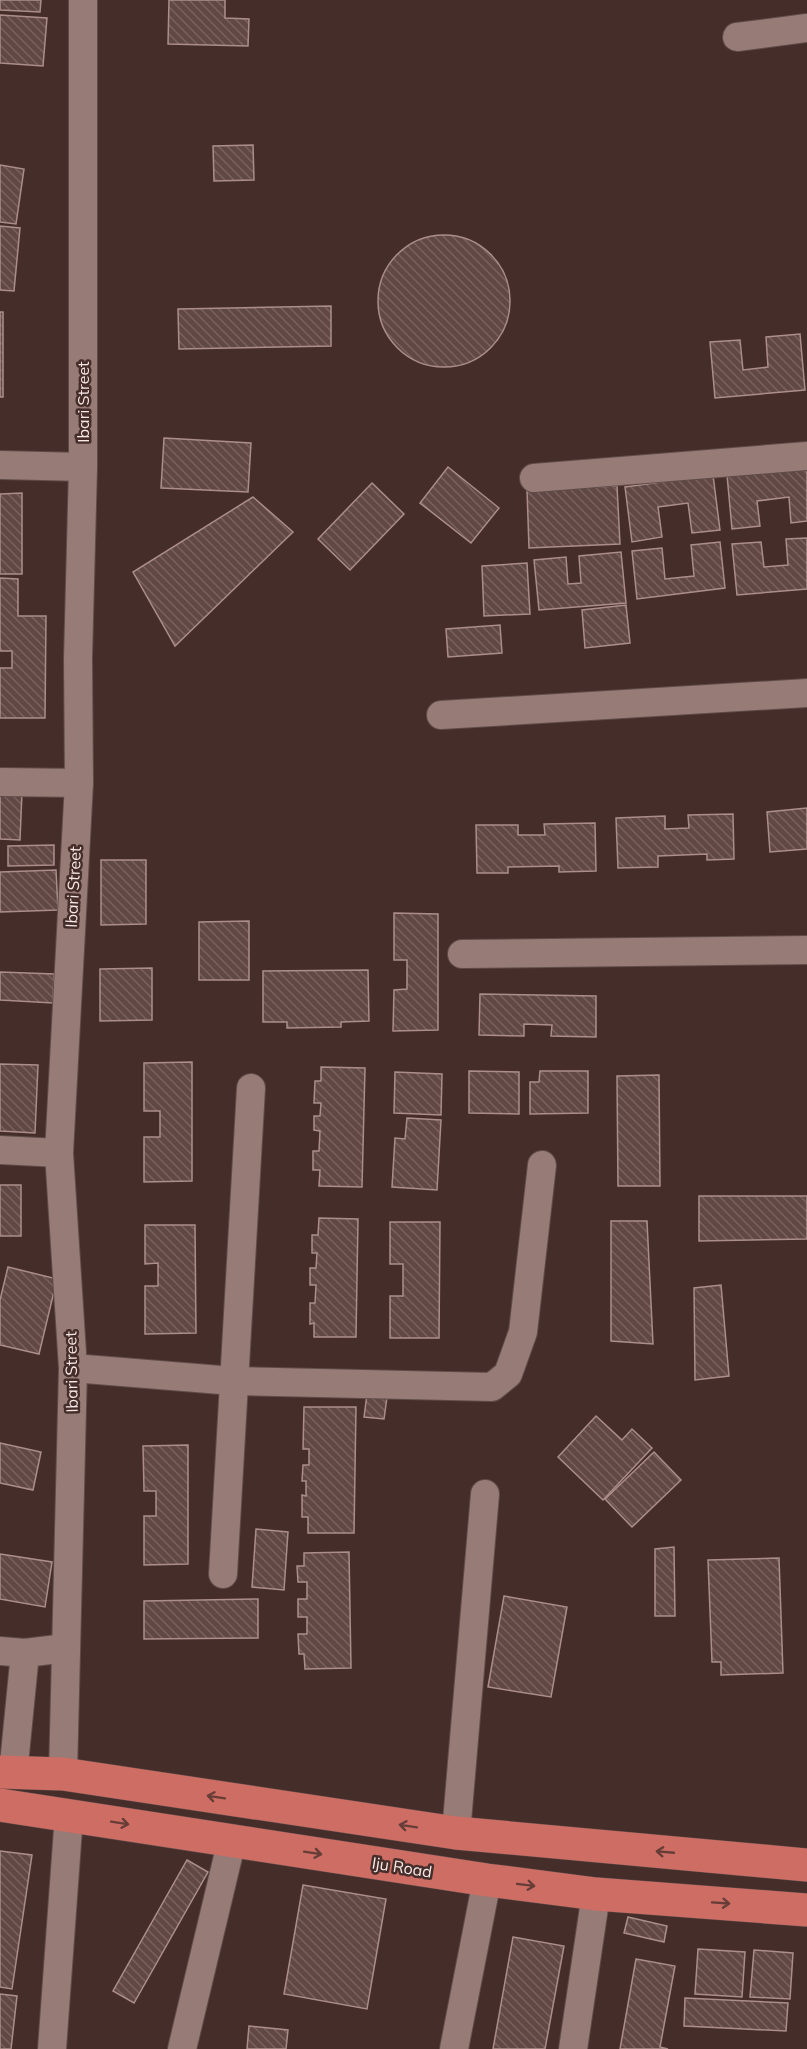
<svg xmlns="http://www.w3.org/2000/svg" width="807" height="2049" font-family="Mulish,sans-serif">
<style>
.building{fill:url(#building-back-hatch);stroke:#ab8e8a;stroke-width:1.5}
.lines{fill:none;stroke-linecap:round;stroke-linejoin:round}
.minor-casing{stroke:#5f4c49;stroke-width:30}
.major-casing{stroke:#5f4c49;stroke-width:34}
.minor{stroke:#977b77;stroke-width:28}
.major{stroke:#ce6d64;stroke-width:33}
.oneway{stroke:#673d38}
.labels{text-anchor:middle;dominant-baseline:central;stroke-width:5;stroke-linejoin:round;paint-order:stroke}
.street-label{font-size:16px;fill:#f7e7e5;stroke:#452d2a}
</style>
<defs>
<pattern id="building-back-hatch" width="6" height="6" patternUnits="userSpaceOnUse" patternTransform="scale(1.5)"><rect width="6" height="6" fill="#614844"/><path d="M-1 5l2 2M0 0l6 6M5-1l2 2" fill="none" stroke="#78625f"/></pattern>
</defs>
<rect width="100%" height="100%" fill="#452d2a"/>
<!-- building -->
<g class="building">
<polygon points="0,0 41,0 40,12 0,10"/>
<polygon points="169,0 225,0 225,18 249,19 248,46 168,44"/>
<polygon points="0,15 47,18 43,66 0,63"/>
<polygon points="253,145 254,180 214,181 213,146"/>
<polygon points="0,165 24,169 16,224 0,222"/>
<polygon points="0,226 20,228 14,291 0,290"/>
<circle cx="444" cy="301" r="66"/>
<polygon points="331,306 331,346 179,349 178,309"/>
<rect x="0" y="312" width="3" height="85"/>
<polygon points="800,334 805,390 715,398 710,342 740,340 743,370 768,367 766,337"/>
<polygon points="164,438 251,443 248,492 161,488"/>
<polygon points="448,467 499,508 471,543 420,503"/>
<polygon points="807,467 807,521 791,523 789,497 757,501 760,526 732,529 727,475"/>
<polygon points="713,475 720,530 692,533 688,503 658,507 662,537 632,542 625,487"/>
<polygon points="372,483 404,514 350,570 318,539"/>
<polygon points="617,486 620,544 529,548 527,490"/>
<polygon points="22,493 22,574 0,574 0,494"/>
<polygon points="253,497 293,532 175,646 133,572"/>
<polygon points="807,538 807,589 737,595 732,544 761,542 764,567 788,565 786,539"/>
<polygon points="720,542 725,588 637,599 632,551 662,548 665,579 694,576 691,545"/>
<polygon points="621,552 626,603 539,610 534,560 566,557 568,584 581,583 579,556"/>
<polygon points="527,563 530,614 484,616 482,566"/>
<polygon points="0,578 18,579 18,616 46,616 45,718 0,718 0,668 12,668 12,651 0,651"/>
<polygon points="626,605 630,643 585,648 582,610"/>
<polygon points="500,625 502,653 448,657 446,629"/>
<polygon points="0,791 22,792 20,840 0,839"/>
<polygon points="807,808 807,849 770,852 767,812"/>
<polygon points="733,814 734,859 707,860 707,854 658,856 658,867 618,868 616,818 665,816 665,829 689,828 688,815"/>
<polygon points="595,823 596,871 559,872 559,866 508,867 508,873 477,873 476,825 518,825 518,835 545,835 544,824"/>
<polygon points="54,845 54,865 8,866 8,846"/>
<polygon points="101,860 146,860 146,924 101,925"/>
<polygon points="56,870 58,910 0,912 0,872"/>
<polygon points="394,913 438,914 438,1030 393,1031 394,990 407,989 407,960 394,960"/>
<polygon points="249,921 249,980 199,980 199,922"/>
<polygon points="152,968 152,1020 100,1021 100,969"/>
<polygon points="368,970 369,1021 341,1022 341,1027 287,1028 287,1022 263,1022 263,971"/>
<polygon points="0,972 54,974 53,1003 0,1000"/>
<polygon points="480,994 596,996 596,1037 551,1036 552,1025 524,1024 524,1036 479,1035"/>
<polygon points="192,1062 192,1181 144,1182 144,1137 160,1137 160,1111 144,1111 144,1063"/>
<polygon points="0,1064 38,1065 35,1133 0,1131"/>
<polygon points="321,1067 365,1068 362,1187 319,1186 320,1170 313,1170 313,1151 319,1151 320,1131 314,1130 314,1116 320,1116 321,1103 314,1103 315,1081 321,1081"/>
<polygon points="469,1071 519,1072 519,1114 469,1113"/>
<polygon points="540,1071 588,1071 588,1113 530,1114 530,1082 539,1082"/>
<polygon points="395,1072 442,1074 441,1115 394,1113"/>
<polygon points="659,1075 660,1186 618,1186 617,1076"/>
<polygon points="407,1118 441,1120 437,1190 392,1187 395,1138 405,1139"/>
<rect x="0" y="1185" width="21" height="51"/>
<polygon points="699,1196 807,1196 807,1239 699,1241"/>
<polygon points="319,1218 358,1219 356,1337 314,1337 314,1323 310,1324 310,1303 315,1303 316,1285 310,1285 310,1268 316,1268 317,1253 312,1253 312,1235 318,1235"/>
<polygon points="611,1221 647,1221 653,1344 611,1341"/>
<polygon points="390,1222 440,1222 439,1338 390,1338 390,1296 403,1296 403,1264 390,1264"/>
<polygon points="145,1225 195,1225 196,1333 145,1334 145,1286 158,1286 158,1263 145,1264"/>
<polygon points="8,1267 57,1279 39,1354 0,1345 0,1300"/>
<polygon points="721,1285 729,1376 695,1380 694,1288"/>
<polygon points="368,1387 388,1390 384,1419 364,1417"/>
<polygon points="304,1407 356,1407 354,1533 308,1533 308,1517 302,1517 302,1495 306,1496 306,1481 302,1481 303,1465 309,1465 309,1449 303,1449"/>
<polygon points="596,1416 622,1440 632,1429 652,1448 603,1500 558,1457"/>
<polygon points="0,1443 41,1452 33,1490 0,1483"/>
<polygon points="188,1445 188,1564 144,1565 144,1516 156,1516 156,1491 144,1491 143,1446"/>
<polygon points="654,1452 681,1480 632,1527 605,1499"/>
<polygon points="256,1529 288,1532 284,1590 252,1587"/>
<polygon points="674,1547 675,1616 655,1616 655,1549"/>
<polygon points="349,1552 351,1668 305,1669 304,1654 299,1654 298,1634 307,1634 307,1617 298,1617 298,1599 307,1599 307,1582 298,1582 297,1566 304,1566 304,1553"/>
<polygon points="0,1554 52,1562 45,1607 0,1599"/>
<polygon points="779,1558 783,1673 721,1675 721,1662 712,1662 708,1560"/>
<polygon points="504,1596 567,1607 551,1697 488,1687"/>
<polygon points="258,1599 258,1638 144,1639 144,1601"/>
<polygon points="0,1851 32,1855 12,1989 0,1987"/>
<polygon points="187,1860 208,1872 134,2003 113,1991"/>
<polygon points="303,1885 386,1899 367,2009 284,1994"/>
<polygon points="628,1917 667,1926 664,1942 624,1933"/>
<polygon points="513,1937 564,1946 545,2049 493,2049"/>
<polygon points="698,1949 745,1952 742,1997 695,1994"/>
<polygon points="754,1950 793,1953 790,1999 750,1997"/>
<polygon points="636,1959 675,1966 660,2047 668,2049 620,2049"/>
<polygon points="0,1994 17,1996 11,2049 0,2049"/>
<polygon points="685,1998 788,2003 786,2031 684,2026"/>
<polygon points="249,2026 288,2030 286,2049 247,2049"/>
</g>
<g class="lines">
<defs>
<g id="minor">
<polyline points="737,37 807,28"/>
<polyline points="0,465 83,467"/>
<polyline points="534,478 807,456"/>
<polyline points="441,715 807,693"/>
<polyline points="0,782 79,783"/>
<polyline points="462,954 807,950"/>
<polyline points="0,1150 59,1153"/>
<polyline points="73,1368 233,1381 492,1387 508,1374 523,1332 542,1165"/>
<polyline points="223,1574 251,1088"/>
<polyline points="0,1651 25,1653 66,1648"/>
<polyline points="13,1774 25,1653"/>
<polyline points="63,1774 73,1368 59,1153 79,783 78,659 83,467 83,0"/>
<polyline points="456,1833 485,1494"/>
<polyline points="52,2049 69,1815"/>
<polyline points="182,2049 232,1840"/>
<polyline points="454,2049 487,1880"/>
<polyline points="573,2049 596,1894"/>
</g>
<g id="major">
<polyline points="0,1772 63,1774 456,1833 807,1865"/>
<polyline points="0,1805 487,1880 596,1894 807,1910"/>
</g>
</defs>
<!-- minor casing -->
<use href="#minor" class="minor-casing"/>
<!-- major casing -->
<use href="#major" class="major-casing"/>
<!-- minor -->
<use href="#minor" class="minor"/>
<!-- major -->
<use href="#major" class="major"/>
</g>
<!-- one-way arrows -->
<defs><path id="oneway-shaft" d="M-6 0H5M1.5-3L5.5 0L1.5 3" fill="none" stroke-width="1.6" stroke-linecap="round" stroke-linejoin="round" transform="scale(1.5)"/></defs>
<g class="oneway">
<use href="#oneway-shaft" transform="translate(216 1797) rotate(-171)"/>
<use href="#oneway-shaft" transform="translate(120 1823) rotate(9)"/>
<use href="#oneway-shaft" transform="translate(408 1826) rotate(-171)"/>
<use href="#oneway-shaft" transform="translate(665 1852) rotate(-175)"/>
<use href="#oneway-shaft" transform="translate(313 1853) rotate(9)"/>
<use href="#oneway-shaft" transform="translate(526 1885) rotate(7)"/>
<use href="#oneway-shaft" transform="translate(721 1903) rotate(4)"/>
</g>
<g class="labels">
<!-- street labels -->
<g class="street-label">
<text transform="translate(83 402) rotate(-90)">Ibari Street</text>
<text transform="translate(73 887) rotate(-87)">Ibari Street</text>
<text transform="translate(71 1372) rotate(-91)">Ibari Street</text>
<text transform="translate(402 1867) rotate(9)">Iju Road</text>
</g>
</g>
</svg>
